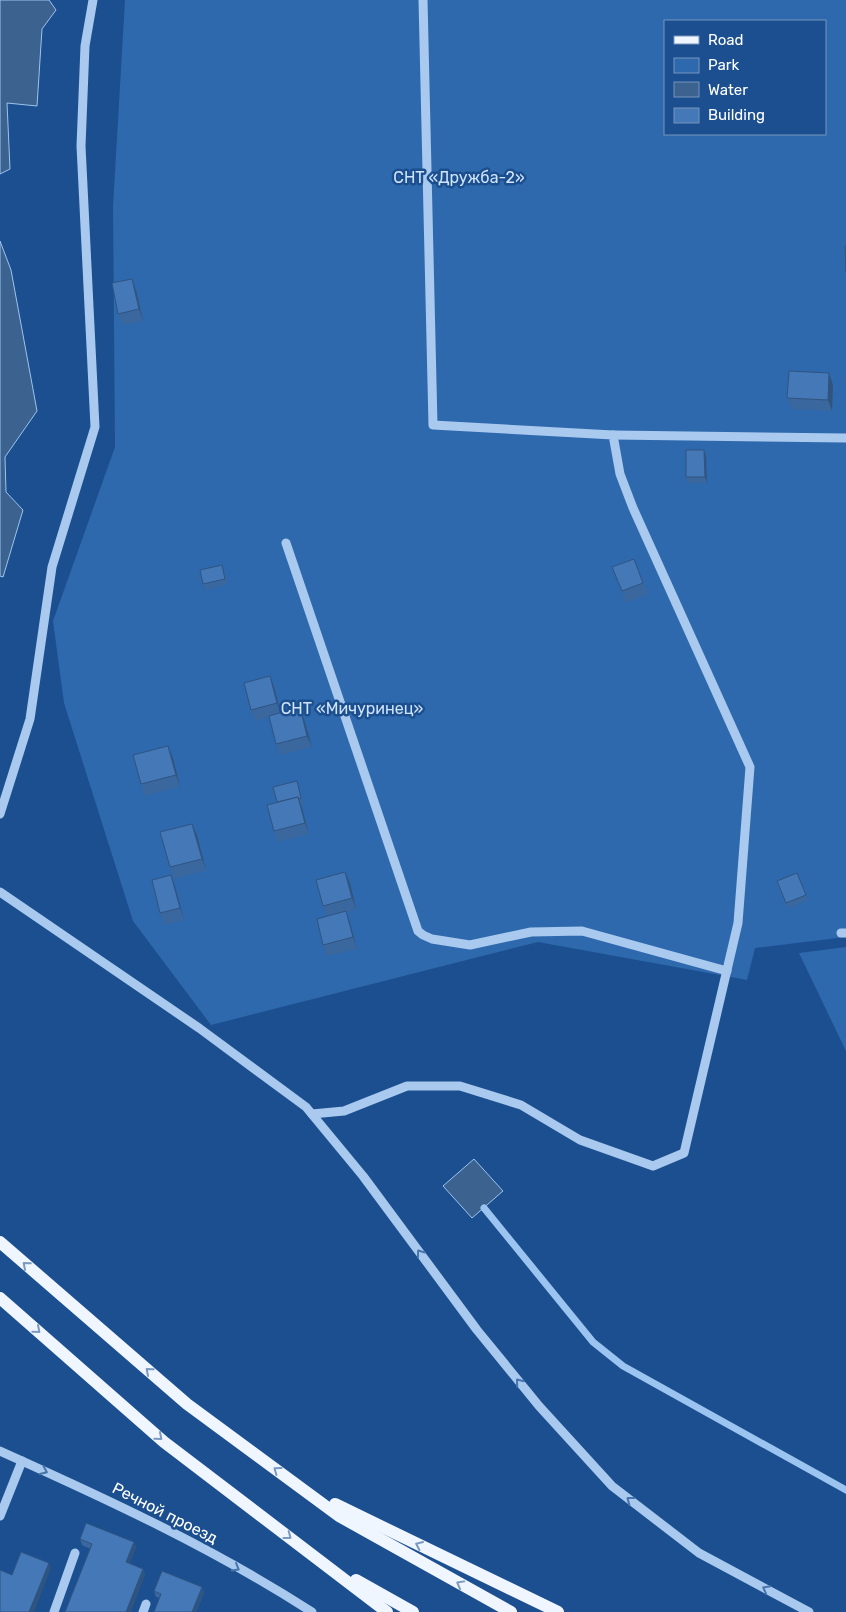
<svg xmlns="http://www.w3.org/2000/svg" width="846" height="1612" font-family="Rubik,sans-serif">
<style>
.green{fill:#2e69ad;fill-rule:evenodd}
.water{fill:#3c6290;stroke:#9cc4f0}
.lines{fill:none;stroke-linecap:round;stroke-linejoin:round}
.stream{stroke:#9cc4f0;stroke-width:7}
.minor{stroke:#a9c9ee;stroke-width:9}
.major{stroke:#f0f6ff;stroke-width:12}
.wall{fill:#3a679d}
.shaded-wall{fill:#305480}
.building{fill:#4478b7;stroke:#305480}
.oneway{stroke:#4674ac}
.oneway2{stroke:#7b9ac1}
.labels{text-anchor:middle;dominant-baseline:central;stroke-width:5;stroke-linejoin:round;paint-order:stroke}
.park-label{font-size:16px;fill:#cfe3fa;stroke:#1b4f8f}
.street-label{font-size:16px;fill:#fff;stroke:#1b4f8f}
</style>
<rect width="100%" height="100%" fill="#1b4f8f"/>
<!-- green -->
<g class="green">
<path d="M125 0H846V937L755 948 747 980 538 942 211 1025 133 921 64 703 53 621 115 447 113 206ZM665 21H825V134H665Z"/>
<polygon points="846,947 846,1051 799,953"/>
</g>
<!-- water -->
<g class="water">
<polygon points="0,0 49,0 56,10 42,29 37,106 7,103 10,169 0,174"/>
<polygon points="0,241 11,270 37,411 5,457 6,492 23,510 3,577 0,576"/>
<polygon points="474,1159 503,1191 472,1218 443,1186"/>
</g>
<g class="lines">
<!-- stream -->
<polyline class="stream" points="484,1208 593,1342 623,1366 846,1490"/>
<!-- minor -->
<g class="minor">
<polyline points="613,435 846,438"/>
<polyline points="286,543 418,931 423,935 432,939 470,945 531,932 582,931 727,971"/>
<polyline points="0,814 30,719 52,567 95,427 81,146 85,46 93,0"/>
<polyline points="0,892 199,1028 306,1107 363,1176 477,1330 539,1406 612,1486 699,1553 809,1612"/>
<polyline points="841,933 846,933"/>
<polyline points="312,1114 344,1111 407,1086 460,1086 521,1105 580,1140 653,1166 684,1153 738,923 750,767 633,508 620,474 613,435 433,425 423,0"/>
<path d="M0 1451C107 1499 213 1548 312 1612"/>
<polyline points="0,1516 22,1461"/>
<polyline points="54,1612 75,1553"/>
<polyline points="143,1612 146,1604"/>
</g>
<!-- major -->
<g class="major">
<polyline points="0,1242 187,1404 339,1516 511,1612"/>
<polyline points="0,1298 164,1442 387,1612"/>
<polyline points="335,1504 558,1612"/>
<polyline points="356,1580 413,1612"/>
</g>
</g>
<!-- wall -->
<g class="wall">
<polygon points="136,290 143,321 123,325 118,314"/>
<polygon points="829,373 833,385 832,411 792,409 787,398"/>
<polygon points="704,450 706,456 707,483 688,483 686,477"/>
<polygon points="634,559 648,594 626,603 612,567"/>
<polygon points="222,565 228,584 206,590 203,584"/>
<polygon points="274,687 281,712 300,707 304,719 312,747 280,755 276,744 269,717 255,721 251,710"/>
<polygon points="173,758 180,786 145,796 141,784"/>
<polygon points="299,786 303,804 301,805 309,834 278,842 274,831"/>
<polygon points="192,824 197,835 206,870 174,879 170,867"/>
<polygon points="797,873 808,900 788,909 777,881"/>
<polygon points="171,875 175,886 184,920 164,925 160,913"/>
<polygon points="350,883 356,909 346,912 350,923 357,949 327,956 323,945 327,916 323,906"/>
<polygon points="80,1539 134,1542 136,1547 129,1564 143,1569 145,1575 82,1545"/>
<polygon points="202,1587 204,1593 196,1612 154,1612 160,1598 156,1597 154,1591"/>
</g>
<!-- shaded-wall -->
<g class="shaded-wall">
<polygon points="132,279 136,290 143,321 139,309"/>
<polygon points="829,373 833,385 832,411 828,400"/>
<polygon points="704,450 706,456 707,483 705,477"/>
<polygon points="270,676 274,687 281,714 277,703"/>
<polygon points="300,707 304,719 312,747 307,736"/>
<polygon points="168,746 173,758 180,786 176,775"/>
<polygon points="298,797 302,808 309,834 305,823"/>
<polygon points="192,824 197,835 206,870 202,859"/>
<polygon points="345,872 350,883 356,909 352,898"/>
<polygon points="171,875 175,886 184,920 180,908"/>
<polygon points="346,911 350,923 357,949 353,937"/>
<polygon points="134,1542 136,1547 128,1568 126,1562"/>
<polygon points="49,1563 51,1568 34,1612 29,1612"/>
<polygon points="143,1569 145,1575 131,1612 126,1612"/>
<polygon points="202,1587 204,1593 196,1612 192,1612"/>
</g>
<!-- building -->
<g class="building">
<polygon points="845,246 846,246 846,272"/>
<polygon points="132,279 139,309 118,314 112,283"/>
<polygon points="789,371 829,373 828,400 787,398"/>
<polygon points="686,450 704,450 705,477 686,477"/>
<polygon points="634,559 643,583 622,591 612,567"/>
<polygon points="222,565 225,579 203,584 200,570"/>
<polygon points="270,676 277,703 251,710 244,683"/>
<polygon points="300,707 307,736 276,744 269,716"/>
<polygon points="168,746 176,775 141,784 133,755"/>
<polygon points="297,781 301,798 299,799 298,797 277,802 273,787"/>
<polygon points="298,797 305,823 274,831 267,805"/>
<polygon points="192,824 202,859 170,867 160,832"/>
<polygon points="345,872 352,898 323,906 316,880"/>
<polygon points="797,873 806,895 786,903 777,881"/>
<polygon points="171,875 180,908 160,913 152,880"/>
<polygon points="346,911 353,937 323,945 317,919"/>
<polygon points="86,1523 134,1542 126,1562 143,1569 126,1612 65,1612 92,1544 80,1539"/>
<polygon points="21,1552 49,1563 29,1612 0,1612 0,1570 12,1575"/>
<polygon points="162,1571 202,1587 192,1612 193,1612 154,1612 161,1594 154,1591"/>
</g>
<!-- one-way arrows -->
<defs><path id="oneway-chevron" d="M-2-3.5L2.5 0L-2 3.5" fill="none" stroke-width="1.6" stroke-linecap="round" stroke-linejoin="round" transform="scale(1.25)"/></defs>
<g class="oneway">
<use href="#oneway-chevron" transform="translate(420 1253) rotate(-126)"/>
<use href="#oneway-chevron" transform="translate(519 1382) rotate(-129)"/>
<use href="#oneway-chevron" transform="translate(44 1471) rotate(24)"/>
<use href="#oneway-chevron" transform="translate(630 1500) rotate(-143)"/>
<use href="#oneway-chevron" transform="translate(236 1568) rotate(30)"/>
<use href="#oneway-chevron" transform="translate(766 1589) rotate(-152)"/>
</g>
<g class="oneway2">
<use href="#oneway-chevron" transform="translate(26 1265) rotate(-139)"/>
<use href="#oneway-chevron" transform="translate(37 1330) rotate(41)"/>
<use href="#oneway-chevron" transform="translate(149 1371) rotate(-139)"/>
<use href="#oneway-chevron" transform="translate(159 1437) rotate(41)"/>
<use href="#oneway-chevron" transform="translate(277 1470) rotate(-144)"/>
<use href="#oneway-chevron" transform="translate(288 1536) rotate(37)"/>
<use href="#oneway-chevron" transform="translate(419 1545) rotate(-155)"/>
<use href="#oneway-chevron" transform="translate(460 1584) rotate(-151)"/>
</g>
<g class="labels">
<!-- park labels -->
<g class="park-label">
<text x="459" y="177">СНТ «Дружба-2»</text>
<text x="352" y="708">СНТ «Мичуринец»</text>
</g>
<!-- street labels -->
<g class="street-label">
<text transform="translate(165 1513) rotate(27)">Речной проезд</text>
</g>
</g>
<!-- legend -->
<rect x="664" y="20" width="162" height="115" fill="#1b4f8f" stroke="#7695bc"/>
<rect x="674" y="36" width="25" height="8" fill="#f0f6ff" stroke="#7695bc"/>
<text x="708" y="45" font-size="15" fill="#ffffff">Road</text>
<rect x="674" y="58" width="25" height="15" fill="#2e69ad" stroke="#7695bc"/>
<text x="708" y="70" font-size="15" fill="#ffffff">Park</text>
<rect x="674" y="82" width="25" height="15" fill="#3c6290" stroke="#7695bc"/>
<text x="708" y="95" font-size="15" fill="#ffffff">Water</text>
<rect x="674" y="108" width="25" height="15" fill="#4478b7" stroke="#7695bc"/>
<text x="708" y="120" font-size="15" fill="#ffffff">Building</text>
</svg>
